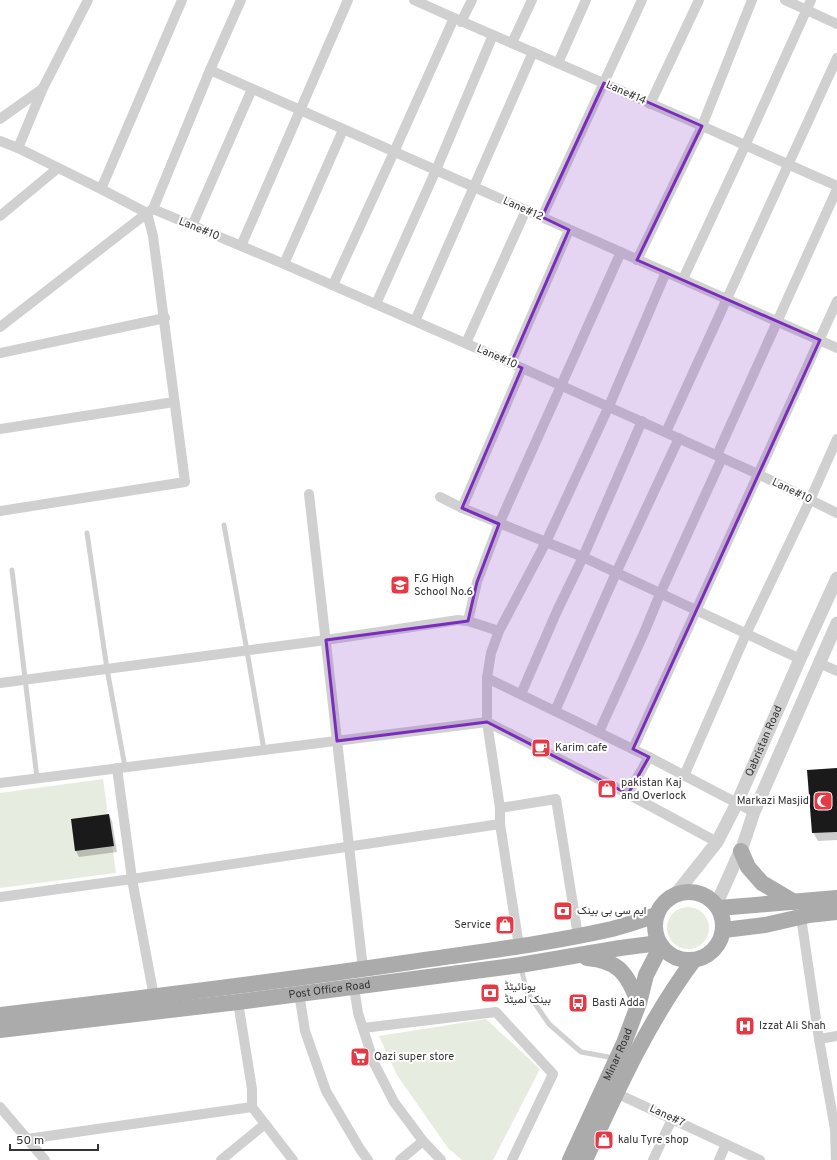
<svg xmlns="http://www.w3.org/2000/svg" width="837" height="1160" font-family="Overpass,Vazirmatn,sans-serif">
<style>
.green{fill:#e6ecdf}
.shadow{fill:#0003}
.building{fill:#1a1a1a}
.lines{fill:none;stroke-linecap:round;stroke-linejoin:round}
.service{stroke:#d0d0d0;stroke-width:5}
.minor{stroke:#d0d0d0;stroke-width:10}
.tertiary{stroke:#d0d0d0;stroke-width:13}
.primary{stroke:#ababab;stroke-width:16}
.marked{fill:#7b2cbf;fill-opacity:0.2;stroke:#7b2cbf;stroke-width:3;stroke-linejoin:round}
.labels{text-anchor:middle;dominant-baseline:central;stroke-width:4;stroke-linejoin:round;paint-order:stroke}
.street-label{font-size:11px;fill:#333;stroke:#fff}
.poi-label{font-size:11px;fill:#333;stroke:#fff;text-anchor:start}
</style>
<rect width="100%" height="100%" fill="#fff"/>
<!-- green -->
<g class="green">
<polygon points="103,779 116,873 0,888 0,793"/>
<circle cx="688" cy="928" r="21"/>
<polygon points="486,1019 540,1069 493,1160 462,1160 448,1148 397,1075 379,1036"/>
</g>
<!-- shadow -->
<g class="shadow">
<polygon points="837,769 837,840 818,841 813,832"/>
<polygon points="109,815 112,821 117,852 79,857 76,851"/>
</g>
<!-- building -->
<g class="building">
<polygon points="837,768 837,832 812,833 807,770"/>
<polygon points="109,814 114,846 75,851 71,819"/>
</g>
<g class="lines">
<!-- service -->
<g class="service">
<polyline points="224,525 247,651 264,750"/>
<polyline points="87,533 107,669 125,767"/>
<polyline points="12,570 37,778"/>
<polyline points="521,968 527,992 549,1024 581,1052 614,1058"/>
</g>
<!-- minor -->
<g class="minor">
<polyline points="414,0 454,18 702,126 837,186"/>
<polyline points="785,0 837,24"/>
<polyline points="461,22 472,0"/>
<polyline points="512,43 532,0"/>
<polyline points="558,63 586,0"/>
<polyline points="210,70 837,348"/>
<polyline points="650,104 699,0"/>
<polyline points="0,119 42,89"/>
<polyline points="0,141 18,148 101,189 147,213 153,236 185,482 0,511"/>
<polyline points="18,148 43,88 88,0"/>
<polyline points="101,189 182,0"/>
<polyline points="153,209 284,264 522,368 758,474 837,513"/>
<polyline points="0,216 58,168"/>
<polyline points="542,217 642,0"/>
<polyline points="192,226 252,89"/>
<polyline points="241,246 348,0"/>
<polyline points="637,260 702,126 752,0"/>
<polyline points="284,264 343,130"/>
<polyline points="683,279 745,146 811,0"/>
<polyline points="333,285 394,152 454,18"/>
<polyline points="376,304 436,170 493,35"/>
<polyline points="415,321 533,52"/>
<polyline points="0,327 147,213 153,209 210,70 241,0"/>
<polyline points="466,343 526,210"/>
<polyline points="0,353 165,318"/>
<polyline points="511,363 569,230"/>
<polyline points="0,429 174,402"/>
<polyline points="666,432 837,58"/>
<polyline points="717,455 837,189"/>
<polyline points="309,494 363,969"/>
<polyline points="440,497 462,508 583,557 800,659"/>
<polyline points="462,508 522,368"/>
<polyline points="468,621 477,582 499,524 621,252"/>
<polyline points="819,663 837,671"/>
<polyline points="487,678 649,757 754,812"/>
<polyline points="0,683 326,640 458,620 468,621 499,631"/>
<polyline points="521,694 557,611 583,557 642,421"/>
<polyline points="555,711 616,573 679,438"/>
<polyline points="599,732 644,633 660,594 722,458"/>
<polyline points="633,749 837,301"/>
<polyline points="117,768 132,879 154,997"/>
<polyline points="684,776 746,634 810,500 837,439"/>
<polyline points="0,783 487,722 628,794 717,842"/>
<polyline points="628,794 649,757"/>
<polyline points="500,808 556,799 578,936"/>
<polyline points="0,897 132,879 500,824"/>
<polyline points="801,917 819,1039 835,1129 836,1160"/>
<polyline points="519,946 500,824 500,808 487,722 487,678 491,653 499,631 546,542 609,406 666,272"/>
<polyline points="354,987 358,1013 374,1063 394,1102 423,1141 441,1160"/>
<polyline points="299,993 305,1031 326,1091 360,1149 368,1160"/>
<polyline points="238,1002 252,1089 252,1107 293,1160"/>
<polyline points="363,1028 496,1012 553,1074 512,1160"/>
<polyline points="819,1039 837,1036"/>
<polyline points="616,1093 760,1160"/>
<polyline points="0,1107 45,1160"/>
<polyline points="27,1139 252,1107"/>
<polyline points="221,1160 265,1124"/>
<polyline points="400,1160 423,1141"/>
<polyline points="653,1160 672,1119"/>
<polyline points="719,1160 726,1144"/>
</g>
<!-- tertiary -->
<g class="tertiary">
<path id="s1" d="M675 895 717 842 737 803 800 659 837 578"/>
<polyline points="716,905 743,845 754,812 837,623"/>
</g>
<!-- primary -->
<g class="primary">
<polyline points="741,851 748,867 762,883 794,902"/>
<circle cx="689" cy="926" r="34"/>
<polyline points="719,908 837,898"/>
<polyline points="724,930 765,925 809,915 837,912"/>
<path d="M587 958C621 961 626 974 639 1003"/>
<path d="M0 1015C137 999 274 982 411 962 478 952 546 944 612 929 627 925 642 920 656 915"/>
<path id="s2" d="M0 1030 238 1002 520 965 620 948 659 943"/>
<path id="s3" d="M570 1160 624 1043 639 1003 646 975 661 946"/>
<path d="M585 1160C617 1091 648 1021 694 960"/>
</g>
</g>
<!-- marked area -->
<path class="marked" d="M604 83 702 126 637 260 820 340 633 749 649 757 628 794 487 722 337 741 326 640 468 621 477 582 499 524 462 508 522 368 511 363 569 230 542 217Z"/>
<!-- icons -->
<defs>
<symbol id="school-square" viewBox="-11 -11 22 22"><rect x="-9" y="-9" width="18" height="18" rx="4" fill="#e63946" stroke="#fff"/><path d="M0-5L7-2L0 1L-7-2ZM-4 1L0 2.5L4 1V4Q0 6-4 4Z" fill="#fff"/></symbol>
<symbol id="cafe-square" viewBox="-11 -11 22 22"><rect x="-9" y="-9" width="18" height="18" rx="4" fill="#e63946" stroke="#fff"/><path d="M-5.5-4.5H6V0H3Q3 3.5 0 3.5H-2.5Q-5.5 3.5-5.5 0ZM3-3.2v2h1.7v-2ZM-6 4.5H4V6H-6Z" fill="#fff"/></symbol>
<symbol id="shop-square" viewBox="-11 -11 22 22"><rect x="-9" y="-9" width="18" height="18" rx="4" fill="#e63946" stroke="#fff"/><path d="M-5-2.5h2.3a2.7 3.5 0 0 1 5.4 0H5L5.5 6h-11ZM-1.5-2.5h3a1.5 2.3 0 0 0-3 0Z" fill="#fff"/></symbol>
<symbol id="mosque-square" viewBox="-11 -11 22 22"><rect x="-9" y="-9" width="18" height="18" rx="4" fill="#e63946" stroke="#fff"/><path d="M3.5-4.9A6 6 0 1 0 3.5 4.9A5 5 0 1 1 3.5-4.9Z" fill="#fff"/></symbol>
<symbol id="bank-square" viewBox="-11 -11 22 22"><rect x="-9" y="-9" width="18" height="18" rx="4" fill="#e63946" stroke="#fff"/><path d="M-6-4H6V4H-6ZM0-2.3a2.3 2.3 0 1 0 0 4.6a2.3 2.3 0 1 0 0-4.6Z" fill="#fff"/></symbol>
<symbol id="bus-square" viewBox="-11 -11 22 22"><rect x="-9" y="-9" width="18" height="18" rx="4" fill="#e63946" stroke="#fff"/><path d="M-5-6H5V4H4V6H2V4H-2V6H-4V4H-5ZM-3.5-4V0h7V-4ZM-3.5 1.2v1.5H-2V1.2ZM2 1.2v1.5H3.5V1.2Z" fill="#fff"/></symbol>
<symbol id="hospital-square" viewBox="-11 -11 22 22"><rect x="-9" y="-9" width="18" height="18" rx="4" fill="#e63946" stroke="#fff"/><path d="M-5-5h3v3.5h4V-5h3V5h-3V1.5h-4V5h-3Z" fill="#fff"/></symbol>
<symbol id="supermarket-square" viewBox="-11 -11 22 22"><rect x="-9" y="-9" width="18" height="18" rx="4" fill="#e63946" stroke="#fff"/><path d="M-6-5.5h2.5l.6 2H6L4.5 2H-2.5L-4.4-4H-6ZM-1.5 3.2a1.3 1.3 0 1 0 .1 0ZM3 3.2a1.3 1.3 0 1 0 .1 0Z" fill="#fff"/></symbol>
</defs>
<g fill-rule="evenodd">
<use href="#school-square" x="389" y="574" width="22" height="22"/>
<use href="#cafe-square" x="530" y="737" width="22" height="22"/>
<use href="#shop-square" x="596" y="778" width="22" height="22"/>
<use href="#mosque-square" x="812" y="790" width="22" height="22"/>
<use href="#bank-square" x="552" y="900" width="22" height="22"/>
<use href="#shop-square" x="494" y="914" width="22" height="22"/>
<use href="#bank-square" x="479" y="982" width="22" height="22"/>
<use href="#bus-square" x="567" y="992" width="22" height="22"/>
<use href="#hospital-square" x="734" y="1015" width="22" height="22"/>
<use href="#supermarket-square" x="349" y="1046" width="22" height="22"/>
<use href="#shop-square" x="593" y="1129" width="22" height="22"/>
</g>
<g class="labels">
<!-- street labels -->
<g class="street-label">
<text transform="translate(626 93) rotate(24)">Lane#14</text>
<text transform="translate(523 209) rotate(24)">Lane#12</text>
<text transform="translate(199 229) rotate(22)">Lane#10</text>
<text transform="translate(497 357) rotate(24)">Lane#10</text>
<text transform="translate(792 491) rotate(26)">Lane#10</text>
<text stroke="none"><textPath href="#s1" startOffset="179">Qabristan Road</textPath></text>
<text stroke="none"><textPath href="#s2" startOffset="332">Post Office Road</textPath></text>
<text stroke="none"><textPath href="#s3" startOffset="116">Minar Road</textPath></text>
<text transform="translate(667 1116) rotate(25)">Lane#7</text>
</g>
<!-- poi labels -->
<g class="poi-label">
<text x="414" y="579">F.G High<tspan x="414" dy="13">School No.6</tspan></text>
<text x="555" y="748">Karim cafe</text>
<text x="621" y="783">pakistan Kaj<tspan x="621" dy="13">and Overlock</tspan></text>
<text x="809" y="801" text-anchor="end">Markazi Masjid</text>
<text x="577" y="911">ایم سی بی بینک</text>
<text x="491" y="925" text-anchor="end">Service</text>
<text x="504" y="987">یونائیٹڈ<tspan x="504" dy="13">بینک لمیٹڈ</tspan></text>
<text x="592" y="1003">Basti Adda</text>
<text x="759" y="1026">Izzat Ali Shah</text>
<text x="374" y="1057">Qazi super store</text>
<text x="618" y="1140">kalu Tyre shop</text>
</g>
</g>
<!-- scale -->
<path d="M10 1144v6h88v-6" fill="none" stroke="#333333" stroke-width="2"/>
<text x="16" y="1144" font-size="12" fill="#333333" stroke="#ffffff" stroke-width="3" paint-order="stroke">50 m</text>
</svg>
